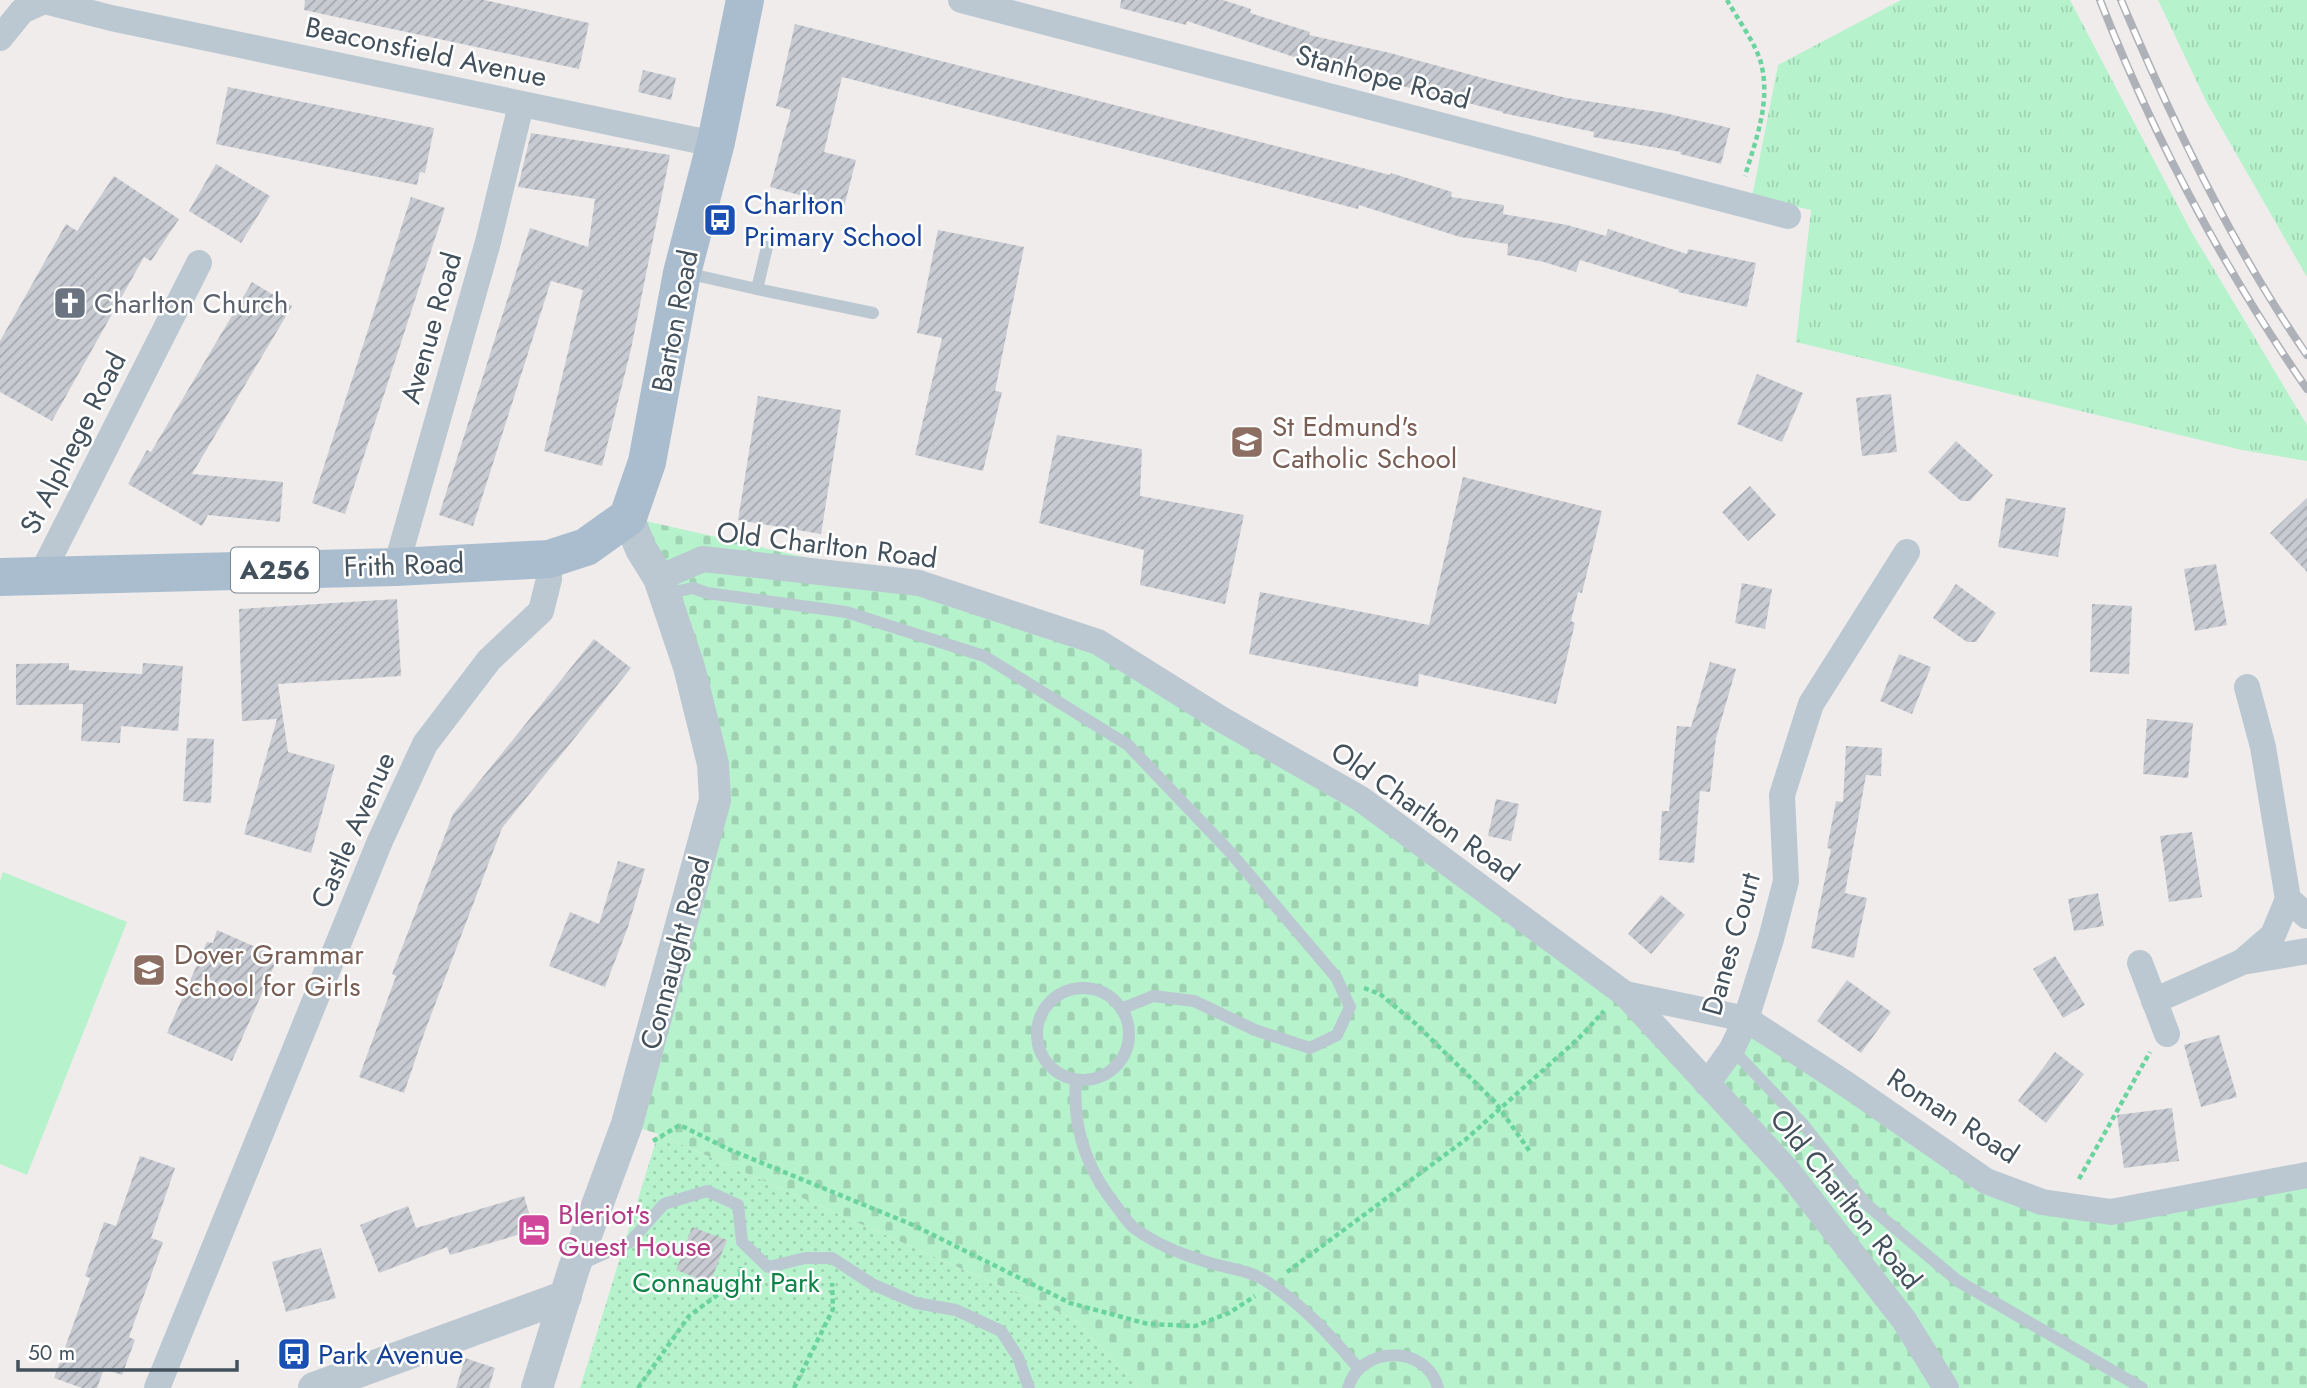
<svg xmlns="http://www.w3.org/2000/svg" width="2307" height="1388" font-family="Jost,sans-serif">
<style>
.grass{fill:url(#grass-tufts)}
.cemetery{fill:url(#cemetery-stones)}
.park{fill:url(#park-dots)}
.garden{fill:#b6f3cc}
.building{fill:url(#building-hatch)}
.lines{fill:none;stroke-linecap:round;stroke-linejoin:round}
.path{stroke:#6bd49e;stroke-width:4.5;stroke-dasharray:5 3.5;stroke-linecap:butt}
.service{stroke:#bbc8d1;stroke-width:12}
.minor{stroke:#bbc8d1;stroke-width:26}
.tertiary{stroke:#bbc8d1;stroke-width:32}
.primary{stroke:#a9bdcf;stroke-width:38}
.rail-casing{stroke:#aeb2b8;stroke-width:8}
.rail{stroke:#fff;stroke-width:5;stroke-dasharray:16;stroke-linecap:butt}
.labels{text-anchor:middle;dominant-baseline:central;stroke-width:5;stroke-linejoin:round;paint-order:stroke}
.shield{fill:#fff;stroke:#7b858d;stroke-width:2}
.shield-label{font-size:26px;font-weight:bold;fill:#43515c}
.street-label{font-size:28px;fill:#43515c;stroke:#fff}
.transit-label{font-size:28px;fill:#164399;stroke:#fff;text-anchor:start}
.worship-label{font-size:28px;fill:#5b616d;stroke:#fff;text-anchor:start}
.education-label{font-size:28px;fill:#785e54;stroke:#fff;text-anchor:start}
.hotel-label{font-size:28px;fill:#b23c85;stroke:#fff;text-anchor:start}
.park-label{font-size:28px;fill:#0e8347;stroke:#fff}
</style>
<defs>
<pattern id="grass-tufts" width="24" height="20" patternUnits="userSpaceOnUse" patternTransform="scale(1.75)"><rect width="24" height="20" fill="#b6f3cc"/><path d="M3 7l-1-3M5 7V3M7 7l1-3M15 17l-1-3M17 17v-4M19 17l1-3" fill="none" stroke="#9ed2b2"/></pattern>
<pattern id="cemetery-stones" width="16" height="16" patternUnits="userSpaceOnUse" patternTransform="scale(1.75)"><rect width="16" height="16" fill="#b6f3cc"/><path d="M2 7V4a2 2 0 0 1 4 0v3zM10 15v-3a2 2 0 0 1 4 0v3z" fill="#9ed2b2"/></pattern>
<pattern id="park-dots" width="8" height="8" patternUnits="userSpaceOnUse" patternTransform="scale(1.75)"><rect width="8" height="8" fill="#b6f3cc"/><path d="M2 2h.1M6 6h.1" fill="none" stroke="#9ed2b2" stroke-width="1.8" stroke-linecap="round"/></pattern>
<pattern id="building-hatch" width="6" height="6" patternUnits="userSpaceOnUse" patternTransform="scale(1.75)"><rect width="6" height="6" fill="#c8ccd2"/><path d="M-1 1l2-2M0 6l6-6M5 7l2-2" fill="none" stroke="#a4a8ae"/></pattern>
</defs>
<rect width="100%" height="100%" fill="#f0ecec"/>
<!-- grass -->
<g class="grass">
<polygon points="1901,0 2070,0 2191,231 2307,425 2307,461 2242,450 1796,342 1811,210 1752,197 1778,65"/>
<polygon points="2158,0 2307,0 2307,277 2207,103"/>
</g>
<!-- cemetery -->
<polygon class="cemetery" points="628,517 919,583 1098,642 1221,719 1625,994 1707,1083 1746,1019 1986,1181 2111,1212 2307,1175 2307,1388 1140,1388 1074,1319 658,1134 627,1124 715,800"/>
<!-- park -->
<polygon class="park" points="658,1134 1074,1319 1140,1388 580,1388"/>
<!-- garden -->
<polygon class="garden" points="3,872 127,922 27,1175 0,1164 0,881"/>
<!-- building -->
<g class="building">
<polygon points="305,0 484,0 589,23 579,69 304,10"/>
<polygon points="1121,0 1223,0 1251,9 1250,13 1310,32 1309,35 1390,53 1494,81 1567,98 1664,113 1730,128 1721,164 1680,154 1681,152 1593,137 1594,132 1502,113 1503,112 1309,62 1187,21 1186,25 1120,8"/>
<polygon points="795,24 1390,175 1391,173 1452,192 1451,197 1504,205 1503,214 1567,225 1606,236 1608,229 1687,254 1688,249 1756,263 1747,307 1678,292 1679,290 1580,260 1576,272 1544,262 1507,255 1508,244 1460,237 1359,205 1358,209 842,77 824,152 856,160 844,207 770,187 791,110 776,106"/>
<polygon points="643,70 676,78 671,100 638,92"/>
<polygon points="228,87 434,128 425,173 420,172 417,185 216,144"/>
<polygon points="531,133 670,155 631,349 602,466 544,451 583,290 551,281 473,526 439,515 530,228 588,247 595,199 518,187"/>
<polygon points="216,164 270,196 241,243 189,211"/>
<polygon points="114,176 179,219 151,261 144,257 52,421 0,392 0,341 66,224 77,231"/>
<polygon points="411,197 445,208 345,514 312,503"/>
<polygon points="938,230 1024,247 995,391 1002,392 983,471 915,455 942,338 917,333"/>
<polygon points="252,282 292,306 192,474 283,482 280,522 208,515 202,526 128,484 147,450 151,452"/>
<polygon points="1757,374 1803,393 1782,442 1737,424"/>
<polygon points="1891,394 1897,452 1862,456 1856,398"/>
<polygon points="758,396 841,410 821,534 738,520"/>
<polygon points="1057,435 1142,449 1140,496 1244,515 1225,604 1140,585 1144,550 1039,523"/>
<polygon points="1956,441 1993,475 1970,501 1961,501 1928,472"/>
<polygon points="1463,477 1602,511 1582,593 1578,592 1571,621 1575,623 1556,704 1419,674 1418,687 1249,654 1260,592 1429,625"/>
<polygon points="1750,486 1776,515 1748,541 1722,512"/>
<polygon points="2006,498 2066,508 2058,557 1998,547"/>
<polygon points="2307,498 2307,572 2270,533"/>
<polygon points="2216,564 2227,625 2195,631 2184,569"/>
<polygon points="1742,583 1772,589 1765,629 1735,623"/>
<polygon points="1956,584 1996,613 1976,642 1967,642 1933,618"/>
<polygon points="397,599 401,676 278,684 288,752 335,765 311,853 244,834 277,719 242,721 239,609"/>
<polygon points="2092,604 2132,606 2129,674 2090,672"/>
<polygon points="594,639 631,668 502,828 425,1031 404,1093 359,1077 396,976 392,974 453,814"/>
<polygon points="1899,654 1931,667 1912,714 1880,701"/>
<polygon points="1710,662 1736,669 1716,738 1710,792 1700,791 1694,863 1659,860 1662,811 1669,811 1677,726 1691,727"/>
<polygon points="69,663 69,670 142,674 143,663 183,666 178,731 121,726 120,743 81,741 83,704 16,705 16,664"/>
<polygon points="2147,719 2193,723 2188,778 2143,774"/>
<polygon points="187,738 214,739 211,803 183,801"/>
<polygon points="1846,746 1882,748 1881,776 1866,775 1845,893 1867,898 1854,958 1811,948 1831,849 1827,848 1836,801 1843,802"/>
<polygon points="1496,799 1519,804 1511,841 1488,836"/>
<polygon points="2192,832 2202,897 2169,902 2160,836"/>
<polygon points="618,861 645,869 628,927 605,987 549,966 570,912 599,924"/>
<polygon points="2098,893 2104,926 2074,931 2068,899"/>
<polygon points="1661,895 1685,915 1651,954 1628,934"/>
<polygon points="217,930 278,957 232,1061 167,1033 207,942 213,943"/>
<polygon points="2055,956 2085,1005 2063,1018 2033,969"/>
<polygon points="1847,980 1891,1012 1861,1053 1817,1021"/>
<polygon points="2219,1035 2237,1097 2201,1107 2184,1045"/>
<polygon points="2055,1052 2084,1074 2046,1123 2018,1101"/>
<polygon points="2172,1108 2179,1161 2124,1168 2117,1115"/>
<polygon points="140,1156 175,1168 151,1238 163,1242 129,1337 135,1340 122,1375 104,1369 97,1388 82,1388 54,1378 90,1278 85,1276 104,1222 116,1226"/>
<polygon points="524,1196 534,1230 450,1255 447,1247 379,1273 360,1225 408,1206 416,1228"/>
<polygon points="692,1227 727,1240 710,1283 676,1270"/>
<polygon points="321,1248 336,1298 286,1312 272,1262"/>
<polygon points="465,1358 495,1368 489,1388 456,1388"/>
</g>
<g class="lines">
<!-- path -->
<g class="path">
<path d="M1727 0C1737 18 1756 44 1761 63 1771 102 1756 139 1745 176"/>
<polyline points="1364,988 1380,994 1416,1024 1495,1102 1531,1153"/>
<polyline points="653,1141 680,1125 728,1149 913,1225 1070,1303 1148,1324 1195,1326 1229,1313 1255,1296"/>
<polyline points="2079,1179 2150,1052"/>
<polyline points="1287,1272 1465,1140 1578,1039 1604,1011"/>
<polyline points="638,1388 689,1316 740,1278 741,1267"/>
<polyline points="794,1388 833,1309 832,1283"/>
</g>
<!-- service -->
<g class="service">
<polyline points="686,273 757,289 767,247"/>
<polyline points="757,289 873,313"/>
<polyline points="665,594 693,588 707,593 846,612 984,656 1128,745 1230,852 1336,977 1350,1007 1337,1035 1310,1048 1255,1030 1194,1001 1153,996 1121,1009"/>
<circle cx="1083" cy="1034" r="46"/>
<polyline points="1732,1049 1802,1123 1866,1204 1958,1281 2142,1388"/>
<path d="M1076 1080C1072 1128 1087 1170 1117 1207 1122 1214 1127 1222 1134 1228 1153 1242 1178 1253 1201 1260 1222 1268 1247 1269 1266 1281 1301 1303 1332 1337 1359 1369"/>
<polyline points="579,1265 630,1242 664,1204 707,1191 738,1205 742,1242 768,1267 805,1258 832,1258 872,1284 916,1303 956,1310 1001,1331 1018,1357 1029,1388"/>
<path d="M1348 1388C1360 1345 1427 1344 1438 1388"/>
</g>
<!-- minor -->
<g class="minor">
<polyline points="40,0 111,18 695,140 716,142"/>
<polyline points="961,0 1788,216"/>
<polyline points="0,38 22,11 42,2"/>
<polyline points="396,567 488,242 521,105"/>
<polyline points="41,575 199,263"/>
<polyline points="659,578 703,559 919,583 1098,642 1221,719 1361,799 1625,994 1788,1171 1904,1320 1946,1388"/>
<polyline points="2247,687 2263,747 2288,899 2307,916"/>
<polyline points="2243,961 2273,935 2288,899"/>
<polyline points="2140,963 2167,1034"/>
<polyline points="1625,994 1746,1019 1846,1084 1986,1181 2042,1202 2111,1212 2307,1175"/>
<polyline points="2154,1001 2242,962 2307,951"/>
<polyline points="1707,1084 1732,1049 1746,1019 1771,939 1786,881 1782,795 1811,704 1907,552"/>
<polyline points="157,1388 380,841 425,744 489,660 541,611 549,579 549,559"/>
</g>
<!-- tertiary -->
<g class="tertiary">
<polyline points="314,1388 566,1296"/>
<polyline points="537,1388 574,1268 627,1124 715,800 713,764 689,667 659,578 641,549 628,517"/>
</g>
<!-- primary -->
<polyline class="primary" points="0,577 396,567 549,559 586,547 628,517 647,462 682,273 716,142 745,0"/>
<defs>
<g id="rail">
<path d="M2100 0C2153 136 2224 269 2307 389"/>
<path d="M2121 0C2171 119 2233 248 2307 355"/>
</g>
</defs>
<!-- rail casing -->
<use href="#rail" class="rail-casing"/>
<!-- rail -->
<use href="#rail" class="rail"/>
</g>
<!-- icons -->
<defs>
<symbol id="bus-square" viewBox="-11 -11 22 22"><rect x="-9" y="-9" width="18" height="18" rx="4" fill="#1a4fb4" stroke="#fff"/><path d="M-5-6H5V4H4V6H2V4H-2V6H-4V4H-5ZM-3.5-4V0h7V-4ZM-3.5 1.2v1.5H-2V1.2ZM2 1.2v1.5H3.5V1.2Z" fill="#fff"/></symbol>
<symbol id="church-square" viewBox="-11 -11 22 22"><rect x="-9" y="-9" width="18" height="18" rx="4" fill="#6b7280" stroke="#fff"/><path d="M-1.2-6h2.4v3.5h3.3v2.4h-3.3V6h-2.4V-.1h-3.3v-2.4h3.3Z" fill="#fff"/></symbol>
<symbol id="school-square" viewBox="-11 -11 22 22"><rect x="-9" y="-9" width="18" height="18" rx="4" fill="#8d6e63" stroke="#fff"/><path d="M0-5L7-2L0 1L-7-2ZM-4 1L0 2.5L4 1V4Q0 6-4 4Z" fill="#fff"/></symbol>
<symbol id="hotel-square" viewBox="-11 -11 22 22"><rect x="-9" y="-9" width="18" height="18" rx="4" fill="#d1479c" stroke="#fff"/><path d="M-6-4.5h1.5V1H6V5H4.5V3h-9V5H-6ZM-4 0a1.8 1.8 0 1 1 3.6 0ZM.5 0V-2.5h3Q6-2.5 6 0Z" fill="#fff"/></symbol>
</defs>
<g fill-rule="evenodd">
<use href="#bus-square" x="701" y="201" width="38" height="38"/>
<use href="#church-square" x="51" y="284" width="38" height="38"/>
<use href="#school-square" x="1228" y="423" width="38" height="38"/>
<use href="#school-square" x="130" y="951" width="38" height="38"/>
<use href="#hotel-square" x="515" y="1211" width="38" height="38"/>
<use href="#bus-square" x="275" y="1335" width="38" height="38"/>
</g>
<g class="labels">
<!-- shield labels -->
<rect class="shield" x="231" y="547.5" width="88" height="45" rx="5"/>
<g class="shield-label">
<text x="275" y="570">A256</text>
</g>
<!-- street labels -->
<g class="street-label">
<text transform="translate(426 52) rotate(12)">Beaconsfield Avenue</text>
<text transform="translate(1383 77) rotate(15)">Stanhope Road</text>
<text transform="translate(675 321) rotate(-79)">Barton Road</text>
<text transform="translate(431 328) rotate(-74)">Avenue Road</text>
<text transform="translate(73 443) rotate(-63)">St Alphege Road</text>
<text transform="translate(827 545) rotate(7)">Old Charlton Road</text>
<text transform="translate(404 565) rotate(-2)">Frith Road</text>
<text transform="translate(1425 812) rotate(35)">Old Charlton Road</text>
<text transform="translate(353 830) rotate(-66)">Castle Avenue</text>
<text transform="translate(1731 944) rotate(-74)">Danes Court</text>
<text transform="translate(675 953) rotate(-75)">Connaught Road</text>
<text transform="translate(1953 1116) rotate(33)">Roman Road</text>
<text transform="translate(1846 1199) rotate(51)">Old Charlton Road</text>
</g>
<!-- transit labels -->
<g class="transit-label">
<text x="744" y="204">Charlton<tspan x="744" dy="32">Primary School</tspan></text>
<text x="318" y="1354">Park Avenue</text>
</g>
<!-- worship labels -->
<g class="worship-label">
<text x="94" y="303">Charlton Church</text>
</g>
<!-- education labels -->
<g class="education-label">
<text x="1272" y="426">St Edmund's<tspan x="1272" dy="32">Catholic School</tspan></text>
<text x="174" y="954">Dover Grammar<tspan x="174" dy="32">School for Girls</tspan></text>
</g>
<!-- hotel labels -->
<g class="hotel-label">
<text x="558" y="1214">Bleriot's<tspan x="558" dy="32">Guest House</tspan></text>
</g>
<!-- park labels -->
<g class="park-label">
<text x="726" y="1282">Connaught Park</text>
</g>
</g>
<!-- scale -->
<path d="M18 1360v10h219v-10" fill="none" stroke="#43515c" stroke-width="3.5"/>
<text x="28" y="1360" font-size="21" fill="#43515c" stroke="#ffffff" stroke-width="5" paint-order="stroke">50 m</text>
</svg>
